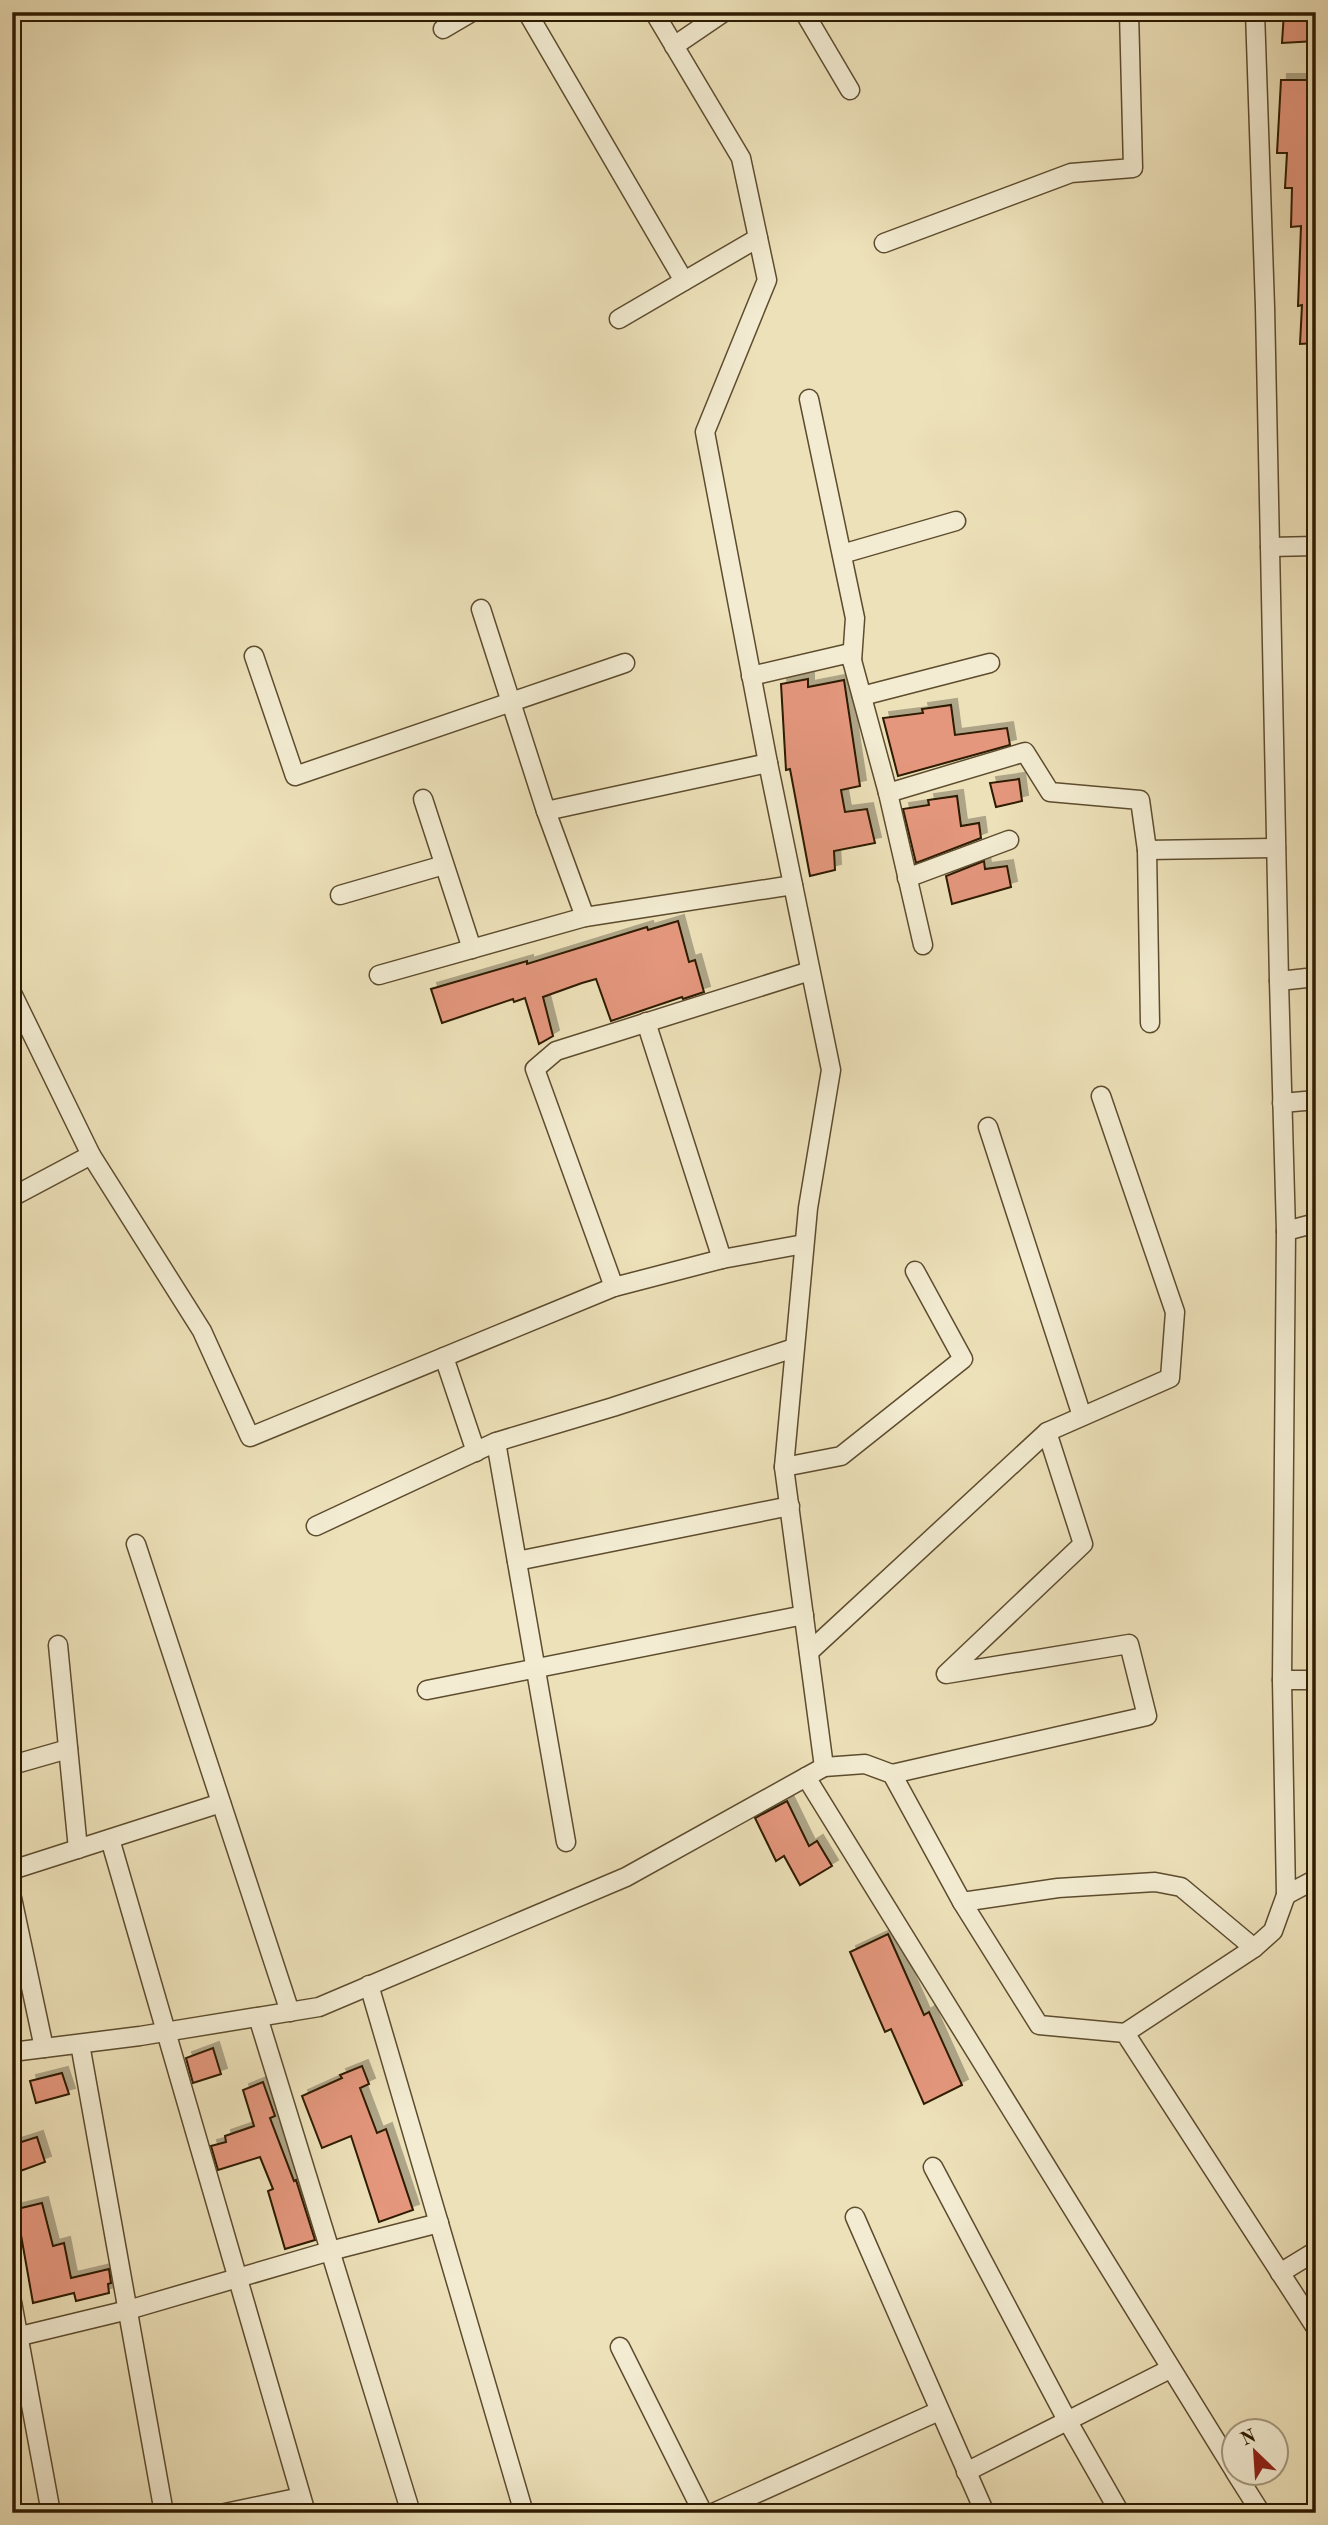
<svg xmlns="http://www.w3.org/2000/svg" width="1328" height="2525" font-family="'Old Standard TT',serif">
<style>
.building{fill:#e4977d;stroke:#2d1a00;stroke-width:2;filter:url(#shadow)}
.lines{fill:none;stroke-linecap:round;stroke-linejoin:round}
.minor-casing{stroke:#5d4c2e;stroke-width:21}
.minor{stroke:#f3ecd2;stroke-width:18}
</style>
<defs>
<filter id="shadow"><feDropShadow dx="6" dy="-6" stdDeviation="0" flood-color="#0004"/></filter>
</defs>
<rect width="100%" height="100%" fill="#ede1b9"/>
<filter id="stains"><feTurbulence type="fractalNoise" baseFrequency=".00286" numOctaves="4"/><feColorMatrix values="0 0 0 0 .2 0 0 0 0 .09 0 0 0 0 .02 0 0 0 .5 -.17"/></filter>
<radialGradient id="worn" r=".72"><stop offset=".6" stop-color="#630" stop-opacity="0"/><stop offset="1" stop-color="#630" stop-opacity=".3"/></radialGradient>
<!-- building -->
<g class="building">
<polygon points="1284,12 1316,12 1316,41 1282,43"/>
<polygon points="1281,80 1316,80 1316,343 1300,344 1302,305 1298,306 1301,226 1291,227 1292,188 1285,188 1287,153 1277,153"/>
<polygon points="808,679 808,687 844,680 860,786 841,790 845,812 867,809 875,843 834,851 835,870 810,876 790,769 786,770 781,684"/>
<polygon points="951,705 955,735 1007,728 1010,745 898,776 883,718 923,713 922,709"/>
<polygon points="1019,779 1022,801 996,807 990,783"/>
<polygon points="957,796 961,826 979,823 981,838 916,863 903,809 929,805 928,800"/>
<polygon points="984,861 985,869 1007,866 1011,887 952,904 946,876"/>
<polygon points="678,921 689,962 695,960 704,992 683,999 682,997 611,1021 596,979 582,983 543,997 553,1036 539,1044 525,998 514,1002 513,999 442,1023 431,989 527,961 527,964 647,927 648,930"/>
<polygon points="787,1801 809,1846 817,1841 832,1866 800,1885 784,1856 776,1861 755,1818"/>
<polygon points="888,1934 924,2015 929,2012 962,2085 924,2104 891,2029 885,2032 850,1952"/>
<polygon points="213,2048 221,2074 193,2083 186,2058"/>
<polygon points="362,2066 369,2084 360,2088 377,2133 386,2129 413,2210 379,2222 351,2136 322,2148 302,2096 342,2078 340,2075"/>
<polygon points="62,2073 69,2094 36,2103 30,2081"/>
<polygon points="263,2082 275,2116 270,2118 294,2181 296,2180 315,2240 285,2249 268,2191 273,2189 260,2157 218,2170 211,2146 226,2142 225,2136 254,2126 243,2090"/>
<polygon points="37,2137 45,2162 12,2174 12,2145"/>
<polygon points="42,2203 53,2246 64,2243 71,2278 109,2269 111,2283 108,2284 109,2293 76,2301 74,2293 33,2303 21,2235 18,2236 13,2210"/>
</g>
<g class="lines">
<defs>
<g id="minor">
<polyline points="527,12 684,281"/>
<polyline points="804,12 850,90"/>
<polyline points="443,29 472,12"/>
<polyline points="674,46 724,12"/>
<polyline points="884,243 1071,173 1133,168 1129,12"/>
<polyline points="619,319 758,238"/>
<polyline points="809,399 855,618 852,661"/>
<polyline points="1270,547 1316,546"/>
<polyline points="842,554 956,521"/>
<polyline points="481,609 546,811 585,917"/>
<polyline points="254,656 295,776 625,663"/>
<polyline points="751,676 850,653 888,793 923,945"/>
<polyline points="862,696 990,663"/>
<polyline points="888,793 1025,752 1050,792 1140,800 1147,850 1276,848"/>
<polyline points="423,799 472,949"/>
<polyline points="546,811 768,763"/>
<polyline points="1147,850 1150,1023"/>
<polyline points="907,878 1009,840"/>
<polyline points="340,895 444,865"/>
<polyline points="379,975 585,917 793,885"/>
<polyline points="1279,981 1316,977"/>
<polyline points="12,993 91,1155"/>
<polyline points="646,1022 722,1259"/>
<polyline points="1282,1103 1316,1100"/>
<polyline points="988,1127 1082,1416"/>
<polyline points="12,1197 91,1155 202,1331 250,1437 614,1287 722,1259 804,1244"/>
<polyline points="1286,1231 1316,1223"/>
<polyline points="614,1287 535,1069 556,1051 810,971"/>
<polyline points="444,1357 476,1452"/>
<polyline points="496,1442 566,1842"/>
<polyline points="784,1467 841,1456 963,1359 915,1271"/>
<polyline points="316,1526 496,1442 613,1407 794,1348"/>
<polyline points="136,1544 290,2012"/>
<polyline points="517,1561 790,1506"/>
<polyline points="58,1645 78,1849"/>
<polyline points="809,1652 1047,1432 1170,1378 1175,1312 1101,1096"/>
<polyline points="1282,1680 1316,1680"/>
<polyline points="427,1690 804,1615"/>
<polyline points="12,1765 68,1749"/>
<polyline points="824,1767 865,1764 892,1774 962,1902 1058,1888 1155,1882 1181,1887 1254,1948"/>
<polyline points="892,1774 1147,1716 1129,1644 946,1674 1083,1544 1047,1432"/>
<polyline points="806,1777 1234,2470"/>
<polyline points="110,1839 306,2513"/>
<polyline points="12,1870 221,1803"/>
<polyline points="1286,1895 1316,1879"/>
<polyline points="12,1898 44,2048"/>
<polyline points="962,1902 1039,2025 1125,2033 1316,2328"/>
<polyline points="369,1985 524,2513"/>
<polyline points="258,2017 411,2513"/>
<polyline points="1125,2033 1254,1948 1273,1931 1286,1895 1282,1680 1286,1231 1279,981 1265,307 1255,12"/>
<polyline points="80,2044 164,2513"/>
<polyline points="12,2052 140,2036 319,2007 626,1877 824,1767 784,1467 808,1208 831,1070 768,763 705,432 767,280 741,158 654,12"/>
<polyline points="933,2167 1067,2420 1120,2513"/>
<polyline points="855,2217 985,2513"/>
<polyline points="1280,2273 1316,2251"/>
<polyline points="12,2302 51,2513"/>
<polyline points="12,2338 128,2310 330,2251 439,2223"/>
<polyline points="620,2347 703,2513"/>
<polyline points="966,2472 1170,2369"/>
<polyline points="1235,2472 1261,2513"/>
<polyline points="225,2513 301,2497"/>
<polyline points="713,2513 939,2411"/>
</g>
</defs>
<!-- minor casing -->
<use href="#minor" class="minor-casing"/>
<!-- minor -->
<use href="#minor" class="minor"/>
</g>
<!-- margin -->
<rect width="1328" height="2525" fill="none" stroke="#ede1b9" stroke-width="42"/>
<rect x="14" y="14" width="1300" height="2497" fill="none" stroke="#2d1a00" stroke-width="3.5"/>
<rect x="21" y="21" width="1286" height="2483" fill="none" stroke="#2d1a00" stroke-width="2"/>
<!-- north arrow -->
<g transform="translate(1255 2452) rotate(335)"><circle r="33" fill="#f3ecd2" stroke="#a4987e" stroke-width="2"/>
<path d="M0-5L12 26L0 18L-12 26Z" fill="#8f2418"/>
<text y="-10" font-size="19" font-weight="bold" text-anchor="middle" fill="#2d1a00">N</text>
</g>
<rect width="100%" height="100%" filter="url(#stains)"/>
<rect width="100%" height="100%" fill="url(#worn)"/>
</svg>
